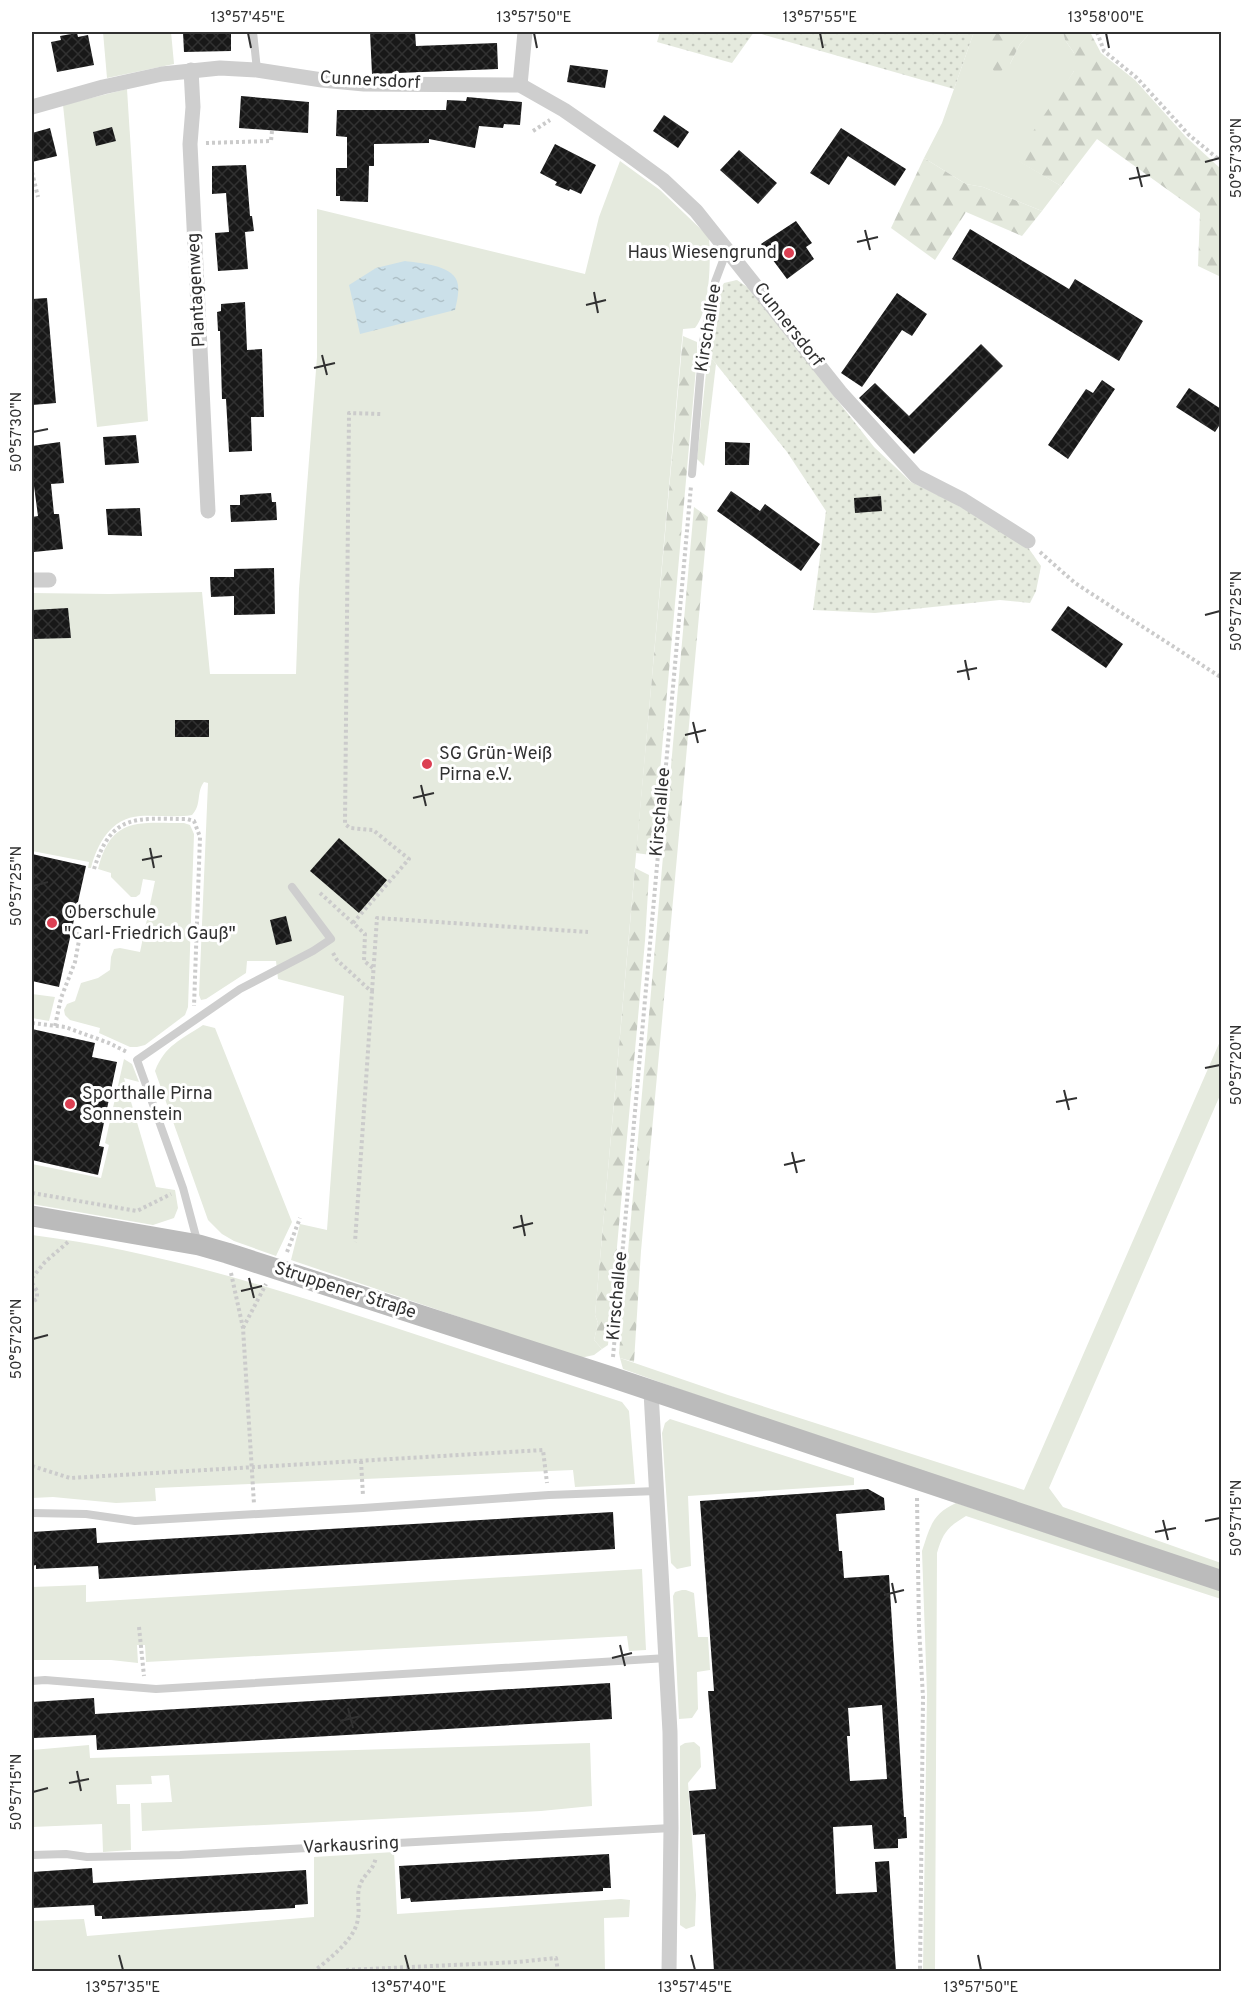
<svg xmlns="http://www.w3.org/2000/svg" width="1253" height="2003" font-family="Overpass,sans-serif">
<style>
.green{fill:#e5eade}
.forest{fill:url(#forest-firs)}
.garden{fill:url(#garden-dots)}
.water{fill:url(#water-ripples)}
.building{fill:url(#building-cross-hatch);fill-rule:evenodd}
.lines{fill:none;stroke-linecap:round;stroke-linejoin:round}
.path{stroke:#cbcbcb;stroke-width:4;stroke-dasharray:3 3;stroke-linecap:butt}
.lane{stroke:#cecece;stroke-width:8}
.street{stroke:#cecece;stroke-width:15}
.secondary{stroke:#bbb;stroke-width:21}
.ticks{fill:none;stroke:#313131;stroke-width:2}
.poi-dot{fill:#dc4053;stroke:#fff;stroke-width:2}
.labels{text-anchor:middle;dominant-baseline:central;stroke-width:6;stroke-linejoin:round;paint-order:stroke}
.street-label{font-size:18px;fill:#313131;stroke:#fff}
.poi-label{font-size:18px;fill:#313131;stroke:#fff;text-anchor:start}
.neatline{fill:none;stroke:#313131;stroke-width:2}
.ticks-label{font-size:15px;text-anchor:middle;fill:#313131}
</style>
<defs>
<pattern id="forest-firs" width="22" height="20" patternUnits="userSpaceOnUse" patternTransform="scale(1.5)"><rect width="22" height="20" fill="#e5eade"/><path d="M5 1l3.5 6h-7zM16 11l3.5 6h-7z" fill="#c5c9bf"/></pattern>
<pattern id="garden-dots" width="8" height="8" patternUnits="userSpaceOnUse" patternTransform="scale(1.5)"><rect width="8" height="8" fill="#e5eade"/><path d="M2 2h.1M6 6h.1" fill="none" stroke="#c5c9bf" stroke-width="1.8" stroke-linecap="round"/></pattern>
<pattern id="water-ripples" width="26" height="14" patternUnits="userSpaceOnUse" patternTransform="scale(1.5)"><rect width="26" height="14" fill="#cbe0e9"/><path d="M2 4q2-2 4 0t4 0M15 11q2-2 4 0t4 0" fill="none" stroke="#afc1c8"/></pattern>
<pattern id="building-cross-hatch" width="8" height="8" patternUnits="userSpaceOnUse" patternTransform="scale(1.5)"><rect width="8" height="8" fill="#181818"/><path d="M0 0l8 8M0 8l8-8" fill="none" stroke="#313131"/></pattern>
</defs>
<rect width="100%" height="100%" fill="#fff"/>
<!-- green -->
<g class="green">
<polygon points="103,32 171,32 174,64 107,78"/>
<polygon points="974,32 993,32 993,37 1010,64 1020,44 1031,32 1063,32 1065,40 1074,53 1074,71 1019,161 1061,186 1042,211 983,187 966,184 924,158 942,123"/>
<polygon points="127,89 148,421 97,427 63,105"/>
<path d="M620 161 660 190 709 237C711 260 710 310 695 328L683 329 595 1315 598 1323 594 1340 602 1349 594 1355 580 1358 291 1260 300 1224 327 1230 344 996 278 979 276 961H247L246 973 206 999 201 1000 199 995 208 783 204 782C196 792 202 805 192 815 175 818 157 815 140 816 111 818 97 844 91 868H88L89 862 32 851V593L109 594 202 592 210 674H296L299 589 317 357V209L585 274 599 217Z"/>
<polygon points="708,354 716,364 704,466 697,459"/>
<path d="M184 823 190 825 194 834 188 1007 185 1015 145 1045 137 1047H130L99 1033 100 1028 70 1020 65 1015 64 1010 67 1004 75 1001 81 983 98 978 110 970 111 957 114 949 120 948 140 952 155 881 143 879 140 894 136 897H131L111 877V873L98 869C111 816 139 823 184 823Z"/>
<polygon points="32,994 55,997 49,1021 32,1018"/>
<path d="M203 1025 215 1028 292 1222 276 1256 234 1241 222 1234 208 1220 155 1071C165 1045 181 1040 203 1025Z"/>
<polygon points="1221,1039 1221,1093 1049,1488 1063,1507 1221,1563 1221,1574 749,1414 623,1369 620,1358 728,1395 1024,1490"/>
<polygon points="124,1059 132,1064 139,1082 124,1078 156,1187 175,1190 178,1208 174,1218 153,1225 32,1204 32,1164 101,1178 109,1145 105,1143"/>
<path d="M32 1235C152 1250 268 1286 384 1324 463 1350 542 1376 622 1402L629 1411 635 1484 575 1487 573 1470 155 1488 156 1501 116 1503 53 1497 32 1498Z"/>
<polygon points="670,1419 854,1478 854,1485 688,1496 691,1566 677,1569 671,1563 662,1433 665,1423"/>
<path d="M956 1503 1222 1591 1221 1599 966 1516C948 1527 943 1532 937 1553L935 1972 923 1971 927 1694 922 1551C930 1527 932 1514 956 1503Z"/>
<polygon points="642,1569 646,1650 629,1651 627,1636 146,1662 145,1645 137,1645 138,1663 111,1660 32,1660 32,1587 86,1585 86,1602"/>
<polygon points="682,1590 686,1590 694,1593 698,1637 708,1637 710,1670 697,1672 698,1709 692,1718 679,1719 673,1596 675,1592"/>
<polygon points="694,1742 700,1747 701,1767 688,1783 696,1895 695,1926 686,1929 680,1925 680,1746 685,1743"/>
<polygon points="590,1743 592,1806 541,1811 142,1831 141,1803 172,1802 169,1775 151,1776 152,1784 116,1785 117,1804 130,1804 131,1850 103,1852 102,1824 32,1827 32,1750 89,1745 90,1758"/>
<polygon points="394,1852 397,1914 621,1899 630,1900 629,1917 604,1918 605,1971 32,1971 32,1921 84,1919 87,1936 314,1917 314,1857"/>
</g>
<!-- forest -->
<g class="forest">
<polygon points="993,32 1031,32 1020,44 1010,64 996,75 988,60"/>
<polygon points="1063,32 1090,32 1101,53 1135,80 1186,137 1221,169 1221,277 1198,266 1200,213 1097,139 1061,186 1018,161 1032,133 1074,71 1074,53 1065,40"/>
<polygon points="924,158 966,184 983,187 1042,211 1022,236 966,212 935,260 891,228"/>
<polygon points="683,336 697,342 697,357 658,794 651,855 636,853"/>
<polygon points="694,507 708,517 641,1251 634,1362 620,1358 619,1353"/>
<polygon points="635,868 649,875 645,941 608,1345 602,1349 594,1340 598,1323 595,1315"/>
</g>
<!-- garden -->
<g class="garden">
<polygon points="660,32 974,32 954,89 754,32 732,63 657,42"/>
<path d="M737 280 750 289 874 447 911 482 952 502 1027 546 1041 566 1036 591 1030 603 1000 600 875 613 813 610 826 511 787 452 708 354C711 330 711 304 724 283Z"/>
</g>
<!-- water -->
<path class="water" d="M405 261C419 263 452 265 457 281 460 290 457 301 455 310L360 334 349 285 376 268Z"/>
<!-- building -->
<g class="building">
<polygon points="183,32 231,32 231,51 184,52"/>
<polygon points="370,32 415,32 416,46 497,43 498,69 372,74"/>
<polygon points="77,33 78,37 88,35 94,65 57,72 51,42 61,40 60,36"/>
<polygon points="570,65 608,70 605,88 567,82"/>
<polygon points="241,96 309,102 308,133 239,128"/>
<polygon points="467,97 522,102 520,125 504,124 503,128 479,126 475,148 429,139 429,143 374,144 374,166 369,166 368,202 340,201 340,196 336,196 336,168 347,168 347,137 336,136 337,110 446,110 447,100 466,101"/>
<polygon points="664,115 689,132 678,148 653,131"/>
<polygon points="112,127 116,141 96,146 93,132"/>
<polygon points="50,128 57,156 32,162 32,133"/>
<polygon points="841,128 906,169 895,186 848,156 829,185 810,173"/>
<polygon points="555,144 596,165 581,194 570,189 569,191 555,185 557,182 540,173"/>
<polygon points="739,150 777,183 758,204 720,170"/>
<polygon points="246,165 250,216 252,216 254,231 245,232 248,269 218,271 215,233 229,232 226,193 212,194 212,166"/>
<polygon points="796,221 812,243 806,247 814,259 787,279 761,244"/>
<polygon points="970,229 1069,289 1075,279 1143,321 1119,361 952,259"/>
<polygon points="897,293 927,314 912,336 902,330 862,387 841,373"/>
<polygon points="47,298 56,403 32,405 32,299"/>
<polygon points="245,302 247,350 262,349 264,417 251,417 252,451 229,452 226,399 222,399 220,331 218,331 217,312 221,311 221,304"/>
<polygon points="981,344 1003,366 914,454 859,398 875,383 909,416"/>
<polygon points="1102,380 1115,389 1068,459 1048,445 1086,389 1093,393"/>
<polygon points="1189,388 1221,409 1221,423 1215,432 1176,407"/>
<polygon points="136,435 139,463 105,465 103,437"/>
<polygon points="60,442 64,483 51,484 54,514 59,514 63,549 34,552 32,517 38,516 34,486 32,486 32,446"/>
<polygon points="725,442 750,443 749,465 725,465"/>
<polygon points="731,491 760,511 765,504 820,544 801,571 717,511"/>
<polygon points="271,493 272,502 276,502 277,520 231,522 230,505 240,505 240,495"/>
<polygon points="881,496 882,511 855,513 854,498"/>
<polygon points="140,508 142,536 108,535 106,509"/>
<polygon points="274,568 275,614 234,615 234,596 211,597 210,577 234,577 234,569"/>
<polygon points="1068,606 1123,644 1106,668 1051,630"/>
<polygon points="68,608 71,638 32,639 32,610"/>
<rect x="175" y="720" width="34" height="17"/>
<polygon points="339,838 387,880 359,913 310,871"/>
<polygon points="32,854 86,866 59,987 32,981"/>
<polygon points="286,916 292,941 276,945 270,920"/>
<polygon points="32,1029 95,1043 92,1057 117,1062 99,1146 104,1147 98,1175 32,1160"/>
<path d="M868 1489 884 1498 885 1510 836 1514 839 1551H842L844 1578 889 1575 904 1817H906L907 1838 898 1839V1848L874 1849 872 1825 833 1827 836 1894 877 1892 875 1862 889 1861 896 1971H714L705 1834 693 1835 689 1791 716 1789 708 1691H714L700 1501ZM882 1705 887 1779 850 1781 847 1736H850L848 1708Z"/>
<polygon points="613,1512 615,1549 99,1579 98,1566 36,1569 36,1565 32,1566 32,1532 96,1528 97,1543"/>
<polygon points="610,1683 612,1719 97,1750 96,1735 34,1738 34,1735 32,1735 32,1702 94,1698 95,1714"/>
<polygon points="609,1854 611,1888 603,1888 603,1891 411,1902 410,1898 401,1899 399,1866"/>
<polygon points="92,1868 93,1883 306,1870 308,1904 295,1905 295,1908 102,1919 102,1916 95,1916 94,1905 32,1908 32,1872"/>
</g>
<g class="lines">
<!-- path -->
<g class="path">
<polyline points="1097,32 1104,51 1137,78 1189,135 1222,162"/>
<polyline points="533,131 550,120"/>
<polyline points="206,143 271,141 272,131"/>
<polyline points="32,172 38,197"/>
<polyline points="1040,552 1075,583 1222,678"/>
<path d="M94 869C112 812 136 819 187 819L194 821 200 837 194 1006"/>
<polyline points="320,893 365,934 364,961 373,968"/>
<polyline points="353,923 409,859 373,830 350,828 345,824 349,413 381,414"/>
<polyline points="333,953 337,960 372,992 355,1242"/>
<polyline points="372,991 377,918 588,932"/>
<polyline points="32,1023 65,1027 109,1043 127,1052"/>
<polyline points="55,1026 61,998 75,962 80,935 71,932"/>
<polyline points="32,1193 137,1211 171,1194"/>
<polyline points="287,1252 300,1218"/>
<polyline points="231,1273 243,1328 254,1504"/>
<polyline points="32,1278 45,1262 68,1242"/>
<polyline points="32,1283 37,1291 37,1299 32,1302"/>
<polyline points="243,1328 266,1284"/>
<polyline points="613,1357 691,486"/>
<polyline points="361,1461 363,1496"/>
<polyline points="32,1466 70,1478 543,1450 547,1483"/>
<polyline points="917,1498 919,1628 923,1697 920,1972"/>
<polyline points="139,1627 144,1676"/>
<polyline points="346,1970 518,1962 556,1958 558,1972"/>
<path d="M313 1972C329 1959 356 1939 358 1918 360 1907 356 1896 360 1885 365 1872 373 1872 376 1857"/>
<polyline points="323,1972 347,1971"/>
</g>
<!-- lane -->
<g class="lane">
<polyline points="253,32 257,70"/>
<polyline points="692,474 703,342 715,282 727,250"/>
<polyline points="198,1244 183,1188 137,1060 240,989 313,951 331,939 292,887"/>
<polyline points="32,1513 86,1514 135,1521 363,1508 549,1495 657,1491"/>
<polyline points="32,1681 45,1680 156,1689 667,1658"/>
<polyline points="32,1855 66,1854 87,1857 180,1855 671,1828"/>
</g>
<!-- street -->
<g class="street">
<polyline points="191,70 193,107 190,144 208,511"/>
<polyline points="520,85 525,32"/>
<polyline points="32,107 103,87 162,74 220,68 257,70 322,80 364,84 520,85 564,110 626,153 663,180 696,211 840,392 916,476 963,500 1028,541"/>
<polyline points="32,580 49,580"/>
<polyline points="651,1392 670,1732 671,1828 669,1972"/>
</g>
<!-- secondary -->
<polyline class="secondary" points="32,1216 199,1245 227,1253 611,1377 1222,1581"/>
</g>
<!-- ticks -->
<path class="ticks" d="M248 33 251 48M534 33 537 48M820 33 823 48M1106 33 1109 48M1205 162 1220 158M1137 167 1142 187M1129 179 1150 175M865 230 870 250M857 242 878 237M594 292 598 313M586 305 606 300M322 355 327 375M314 368 335 363M33 432 48 429M1205 615 1220 611M965 660 969 680M957 672 977 668M693 722 698 743M685 735 706 730M421 785 426 806M413 798 434 793M150 848 154 868M142 860 162 856M33 886 48 882M1205 1068 1220 1065M1064 1090 1069 1110M1056 1102 1077 1098M792 1152 797 1173M784 1165 805 1160M521 1215 525 1236M513 1228 533 1223M249 1278 254 1298M241 1291 262 1286M33 1339 48 1335M1163 1520 1168 1540M1205 1521 1220 1518M1155 1532 1176 1528M892 1583 896 1603M884 1595 904 1590M620 1645 625 1666M612 1658 632 1653M348 1708 353 1728M340 1721 361 1716M77 1771 81 1791M69 1783 89 1779M33 1792 48 1788M119 1955 123 1970M405 1955 409 1970M691 1955 695 1970M978 1955 981 1970"/>
<!-- markers -->
<g class="poi-dot">
<circle cx="789" cy="253" r="6"/>
<circle cx="427" cy="764" r="6"/>
<circle cx="52" cy="923" r="6"/>
<circle cx="70" cy="1104" r="6"/>
</g>
<g class="labels">
<!-- street labels -->
<g class="street-label">
<text transform="translate(370 81) rotate(3)">Cunnersdorf</text>
<text transform="translate(197 290) rotate(-93)">Plantagenweg</text>
<text transform="translate(788 325) rotate(52)">Cunnersdorf</text>
<text transform="translate(709 328) rotate(-81)">Kirschallee</text>
<text transform="translate(661 812) rotate(-85)">Kirschallee</text>
<text transform="translate(345 1291) rotate(18)">Struppener Straße</text>
<text transform="translate(618 1296) rotate(-85)">Kirschallee</text>
<text transform="translate(351 1846) rotate(-3)">Varkausring</text>
</g>
<!-- poi labels -->
<g class="poi-label">
<text x="777" y="253" text-anchor="end">Haus Wiesengrund</text>
<text x="439" y="754">SG Grün-Weiß<tspan x="439" dy="21">Pirna e.V.</tspan></text>
<text x="64" y="913">Oberschule<tspan x="64" dy="21">"Carl-Friedrich Gauß"</tspan></text>
<text x="82" y="1094">Sporthalle Pirna<tspan x="82" dy="21">Sonnenstein</tspan></text>
</g>
</g>
<!-- border -->
<rect width="1253" height="2003" fill="none" stroke="#ffffff" stroke-width="66"/>
<rect x="33" y="33" width="1187" height="1937" class="neatline"/>
<g class="ticks-label">
<text x="248" y="22">13°57'45"E</text>
<text x="534" y="22">13°57'50"E</text>
<text x="820" y="22">13°57'55"E</text>
<text x="1106" y="22">13°58'00"E</text>
<text transform="translate(1236 158) rotate(-90)" y="5">50°57'30"N</text>
<text transform="translate(16 432) rotate(-90)" y="5">50°57'30"N</text>
<text transform="translate(1236 611) rotate(-90)" y="5">50°57'25"N</text>
<text transform="translate(16 886) rotate(-90)" y="5">50°57'25"N</text>
<text transform="translate(1236 1065) rotate(-90)" y="5">50°57'20"N</text>
<text transform="translate(16 1339) rotate(-90)" y="5">50°57'20"N</text>
<text transform="translate(1236 1518) rotate(-90)" y="5">50°57'15"N</text>
<text transform="translate(16 1792) rotate(-90)" y="5">50°57'15"N</text>
<text x="123" y="1992">13°57'35"E</text>
<text x="409" y="1992">13°57'40"E</text>
<text x="695" y="1992">13°57'45"E</text>
<text x="981" y="1992">13°57'50"E</text>
</g>
</svg>
